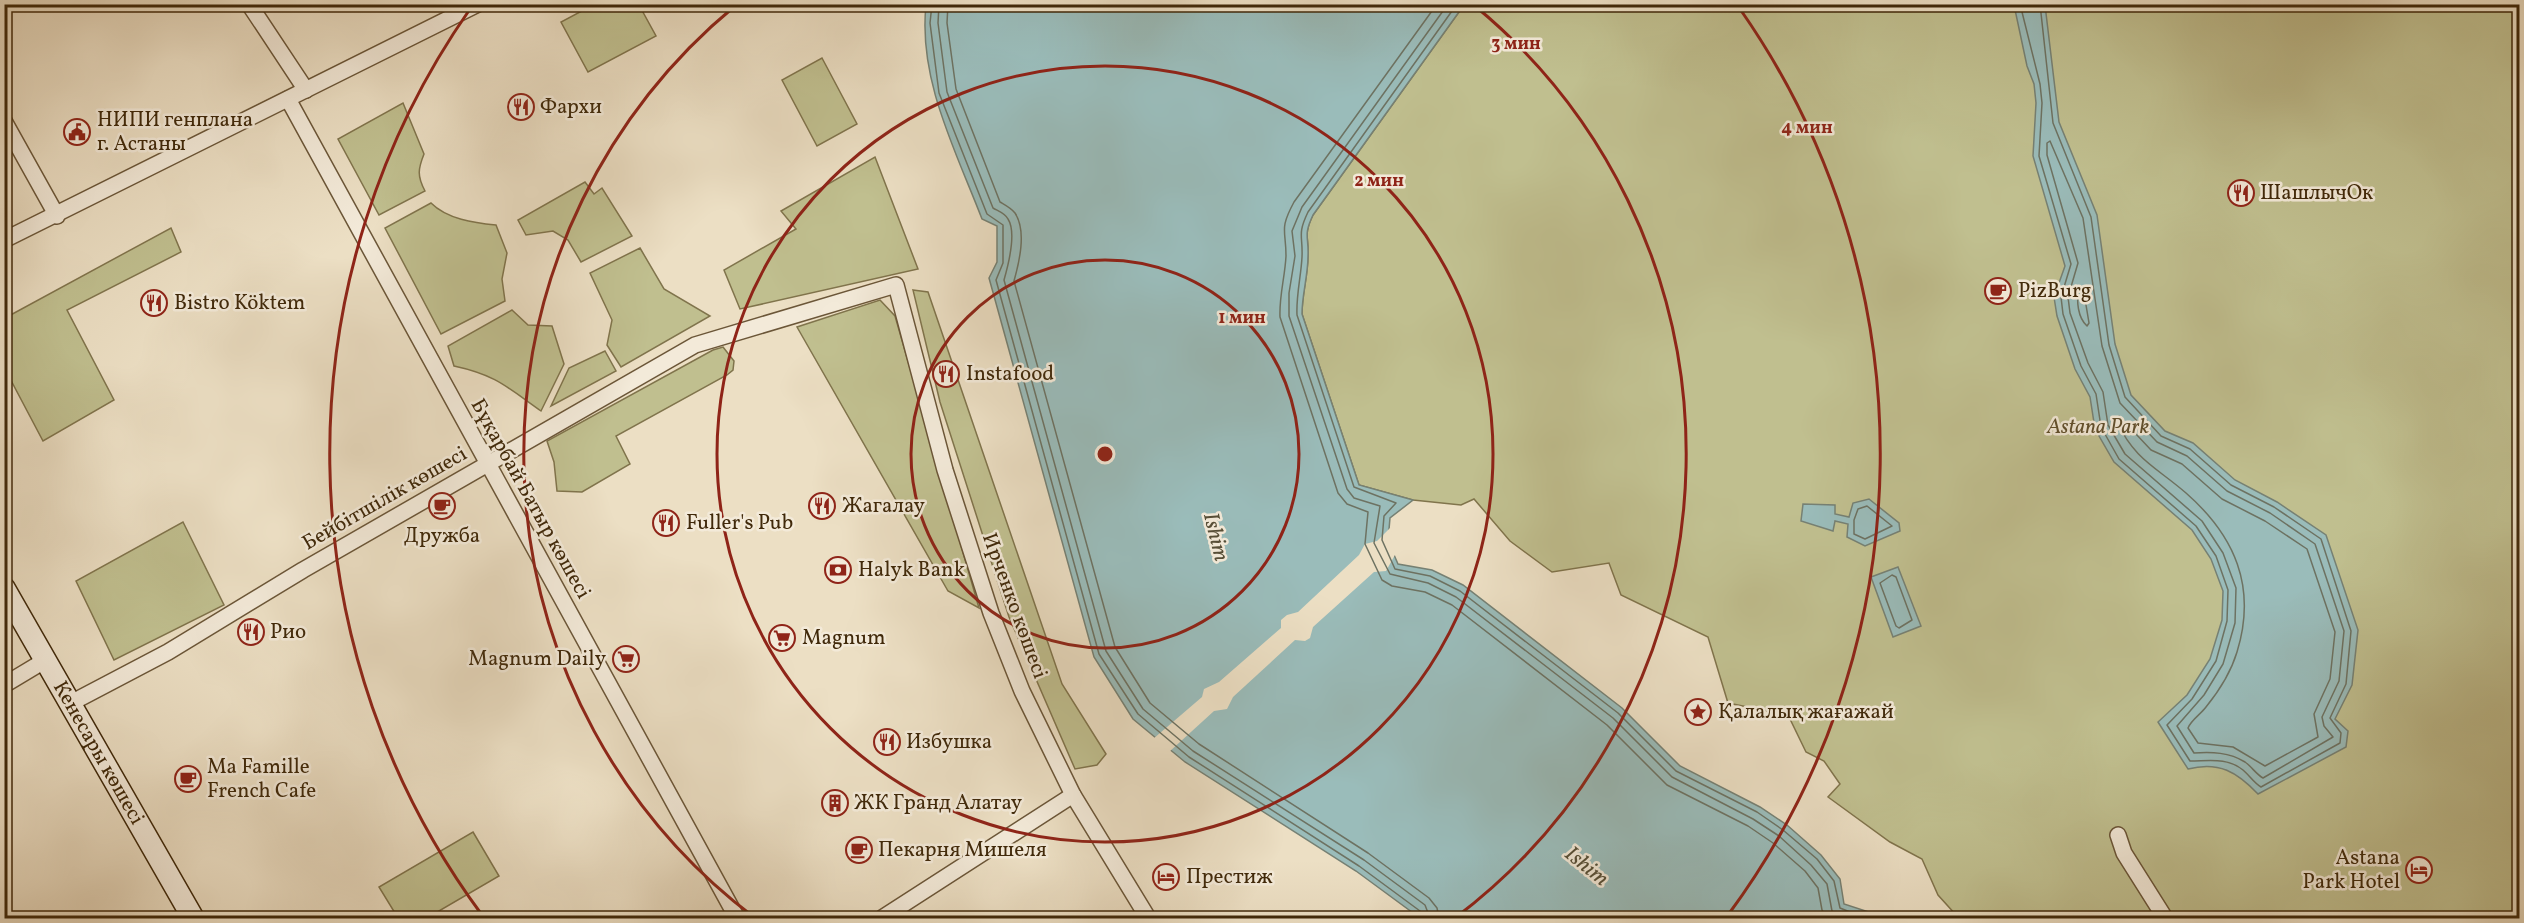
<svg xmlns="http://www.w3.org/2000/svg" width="2524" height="923" font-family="Vollkorn,serif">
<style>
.green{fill:#c0bf8f;stroke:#80744c;stroke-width:1.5}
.water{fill:#9abcba;stroke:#768174;stroke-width:1.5}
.pier{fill:#ecdfc4}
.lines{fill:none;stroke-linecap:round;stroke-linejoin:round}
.shore{stroke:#6d7262;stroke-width:1.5}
.street-casing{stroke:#6b5638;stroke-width:18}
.secondary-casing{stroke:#40290a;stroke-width:24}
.street{stroke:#f3ead9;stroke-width:15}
.secondary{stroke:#f3ead9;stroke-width:21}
.ring{fill:none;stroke:#8f2418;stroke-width:3}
.labels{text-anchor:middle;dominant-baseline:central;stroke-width:5;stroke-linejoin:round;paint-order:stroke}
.poi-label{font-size:21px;fill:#40290a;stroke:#f3ead9;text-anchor:start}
.park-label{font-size:21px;font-style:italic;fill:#604e2b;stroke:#f3ead9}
.street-label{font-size:21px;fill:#40290a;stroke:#f3ead9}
.water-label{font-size:22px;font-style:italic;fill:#564e36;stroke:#f3ead9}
.centre{fill:#8f2418;stroke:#f3ead9;stroke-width:3}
.ring-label{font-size:18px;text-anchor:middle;font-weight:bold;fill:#8f2418;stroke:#f3ead9;stroke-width:5;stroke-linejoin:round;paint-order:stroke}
</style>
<rect width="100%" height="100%" fill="#ecdfc4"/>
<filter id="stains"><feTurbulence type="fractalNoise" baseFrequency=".00333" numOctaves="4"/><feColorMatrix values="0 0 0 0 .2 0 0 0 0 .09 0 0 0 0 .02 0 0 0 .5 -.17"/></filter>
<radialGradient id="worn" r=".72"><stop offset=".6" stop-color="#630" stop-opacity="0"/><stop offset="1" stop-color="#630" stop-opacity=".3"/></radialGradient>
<!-- green -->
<g class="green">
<polygon points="593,5 639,5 656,36 588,72 561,22"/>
<path d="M1464 5H2519V918H1934L1956 915 1938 895 1922 859 1890 842 1828 797 1840 784 1824 761 1806 752 1788 715 1728 703 1708 637 1621 595 1609 563 1552 572 1510 541 1474 499 1461 505 1413 500 1359 485 1302 314C1302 294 1308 276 1308 256 1309 236 1303 236 1313 215Z"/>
<polygon points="822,58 857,124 817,146 782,80"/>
<path d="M403 103 424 154C418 169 417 176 425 191L379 215 338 139Z"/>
<polygon points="875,157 918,269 740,309 724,270 796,229 781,211"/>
<polygon points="585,182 594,194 602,188 632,236 581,262 568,240 553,231 526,235 518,220"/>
<path d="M431 203C447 219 474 223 496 225L507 253 502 279 505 301 441 334 385 228Z"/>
<polygon points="171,228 181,252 67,310 114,400 43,441 5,369 5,318"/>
<polygon points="640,248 664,289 710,316 621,367 607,345 612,320 590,273"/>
<polygon points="913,290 928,292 1062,684 1106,754 1097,765 1075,769 1009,617 940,402"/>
<polygon points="880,300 895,316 979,608 948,591 797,327"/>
<path d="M512 310 528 325 552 326 564 364 541 411C507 387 496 375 454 366L448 346Z"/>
<polygon points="723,347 734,361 733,370 727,375 616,436 630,464 582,492 557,491 554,462 547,441 713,350"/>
<polygon points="605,351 616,371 551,406 569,368"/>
<polygon points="183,522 224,605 114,660 76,581"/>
<polygon points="473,832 499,876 427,918 398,918 379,887"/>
</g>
<!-- water -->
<g class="water">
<path d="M926 5H1464L1313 215C1303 236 1309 236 1308 256 1308 276 1302 294 1302 314L1359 485 1413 500 1390 518 1388 541 1398 564 1432 570 1463 585 1622 708 1680 766 1760 807 1787 825 1821 855 1840 879 1844 904 1887 918H1420L1356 871 1185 762 1133 719 1094 657 989 278 997 262V226L982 219C956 151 918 80 926 5Z"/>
<path d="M2014 5H2045L2059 122 2097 215 2115 344 2131 395 2165 431 2193 443 2235 480 2277 502 2326 535 2358 630 2352 685 2335 719 2348 731 2346 747 2258 794C2237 772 2219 761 2188 769L2158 722 2187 695 2210 659 2222 620 2223 591 2211 559 2192 530 2114 462 2095 429 2090 397 2075 369 2057 316 2054 297 2065 266 2033 156 2036 103 2034 84 2027 66Z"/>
<polygon points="1869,499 1899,523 1900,531 1865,546 1847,537 1848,524 1835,521 1833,531 1801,521 1803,504 1835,505 1835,514 1849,517 1853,503"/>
<polygon points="1898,567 1921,626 1893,637 1871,577"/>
</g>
<!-- pier -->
<polygon class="pier" points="1392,526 1391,540 1396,553 1386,571 1374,572 1313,627 1310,638 1305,641 1295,640 1233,697 1227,709 1214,711 1169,752 1153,739 1202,697 1204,689 1219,682 1281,628 1281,620 1287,615 1298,612 1359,555 1365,544 1377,541"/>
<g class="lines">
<!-- shore -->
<g class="shore">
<polyline points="932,4 930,23 939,93 987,214 1003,225 1003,263 996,280 1099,654 1138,714 1189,757 1359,866 1420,911 1423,918"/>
<path d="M939 4 938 23 947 92 993 208C998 211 1005 213 1008 219 1017 233 1008 266 1004 280L1106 651 1143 709 1193 751 1364 860 1425 905 1430 918"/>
<path d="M948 4 947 23 956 89 1000 202C1005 205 1011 208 1015 213 1027 231 1019 263 1014 281L1115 647 1150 703 1199 744 1368 853 1429 898 1437 908 1439 918"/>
<path d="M1437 4 1294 202C1279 230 1286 229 1286 256 1285 277 1279 296 1280 317L1338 493 1347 504 1368 512 1365 544 1382 580 1392 586 1425 592 1452 605 1607 725 1667 785 1748 826 1773 843 1805 871 1818 888 1822 910 1827 918"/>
<polyline points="1448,4 1302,207 1292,231 1295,256 1289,293 1289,316 1347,489 1354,498 1380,506 1374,543 1390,574 1428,583 1456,597 1613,718 1672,777 1753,819 1779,836 1811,865 1827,884 1832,911 1844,918"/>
<path d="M1457 4 1308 212C1297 235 1303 235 1302 257 1301 277 1296 295 1297 315L1354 487 1396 503 1384 516 1382 540 1395 569 1430 576 1460 591 1618 713 1676 771 1757 812 1783 830 1817 859 1834 881 1840 908 1865 918"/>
<path d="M2020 4 2040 84 2042 103 2039 156 2071 264 2061 297 2063 314 2081 366 2096 394 2101 427 2119 459 2196 526 2216 556 2228 590 2227 621 2216 661 2192 699 2167 725 2190 761C2209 761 2227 757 2243 770 2250 776 2254 783 2261 787L2340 743 2341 733 2330 718 2346 684 2351 631 2321 539 2274 507 2231 485 2190 449 2161 436 2125 397 2109 345 2091 217 2053 123 2040 4"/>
<path d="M2050 141 2083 218 2102 346 2120 403 2157 442 2187 456 2227 491 2270 513 2315 544 2344 631 2339 681 2322 717 2324 726 2333 737 2263 778C2256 774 2252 767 2245 762 2229 752 2212 752 2194 753L2177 726 2204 695 2223 664 2235 623 2236 588 2223 553 2202 521 2125 454 2108 425 2103 392 2088 363 2070 313 2068 297 2078 263 2047 155V143Z"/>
<path d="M2083 287 2089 323 2087 326C2078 318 2076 301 2079 289Z"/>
<path d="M2119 416 2151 450 2182 464 2222 499 2265 521 2307 549 2335 632 2330 679 2314 714 2318 737 2265 766 2233 747 2198 743 2188 728C2191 720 2201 714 2206 707 2219 691 2231 672 2237 652 2257 587 2235 536 2186 493 2156 467 2135 460 2117 422Z"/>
<polygon points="1867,506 1892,526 1865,539 1854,534 1854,520 1858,509"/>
<polygon points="1892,575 1896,577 1912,620 1899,628 1896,626 1880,583"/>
</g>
<defs>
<g id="street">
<polyline points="249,4 306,90"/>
<polyline points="288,99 737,918"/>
<polyline points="4,121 57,216"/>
<polyline points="4,240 478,4"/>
<polyline points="4,685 44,661"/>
<polyline points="69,704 168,652 303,570 695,345 896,285 945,470 991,613 1022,691 1073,795 1148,918"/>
<polyline points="2118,835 2124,853 2165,918"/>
<polyline points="882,918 1073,795"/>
</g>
<g id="secondary">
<path id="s1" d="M4 588 193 918"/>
</g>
</defs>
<!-- street casing -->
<use href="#street" class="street-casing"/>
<!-- secondary casing -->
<use href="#secondary" class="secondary-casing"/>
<!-- street -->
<use href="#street" class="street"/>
<!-- secondary -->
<use href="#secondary" class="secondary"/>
</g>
<!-- distance rings -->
<g class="ring">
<circle cx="1105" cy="454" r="194"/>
<circle cx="1105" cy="454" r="388"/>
<path d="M755 918A581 581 0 0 1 735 6M1475 6A581 581 0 0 1 1455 918"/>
<path d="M482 915A775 775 0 0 1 470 9M1740 9A775 775 0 0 1 1728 915"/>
</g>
<!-- icons -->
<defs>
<symbol id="restaurant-ring" viewBox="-11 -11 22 22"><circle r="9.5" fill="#f3ead9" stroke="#8f2418" stroke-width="1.5"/><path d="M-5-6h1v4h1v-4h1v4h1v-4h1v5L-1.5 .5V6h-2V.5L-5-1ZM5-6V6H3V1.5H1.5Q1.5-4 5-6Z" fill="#8f2418"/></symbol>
<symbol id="civic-ring" viewBox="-11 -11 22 22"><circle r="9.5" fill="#f3ead9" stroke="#8f2418" stroke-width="1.5"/><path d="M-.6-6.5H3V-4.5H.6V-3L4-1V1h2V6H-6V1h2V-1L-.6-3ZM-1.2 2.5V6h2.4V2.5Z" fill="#8f2418"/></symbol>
<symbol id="cafe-ring" viewBox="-11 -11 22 22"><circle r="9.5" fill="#f3ead9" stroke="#8f2418" stroke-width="1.5"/><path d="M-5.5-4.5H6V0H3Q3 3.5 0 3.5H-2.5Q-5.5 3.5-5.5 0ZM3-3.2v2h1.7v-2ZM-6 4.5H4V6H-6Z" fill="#8f2418"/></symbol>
<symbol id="bank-ring" viewBox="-11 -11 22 22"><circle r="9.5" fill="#f3ead9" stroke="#8f2418" stroke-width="1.5"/><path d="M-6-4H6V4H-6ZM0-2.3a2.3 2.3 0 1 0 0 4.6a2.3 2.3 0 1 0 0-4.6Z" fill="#8f2418"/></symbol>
<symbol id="supermarket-ring" viewBox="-11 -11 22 22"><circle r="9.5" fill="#f3ead9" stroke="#8f2418" stroke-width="1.5"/><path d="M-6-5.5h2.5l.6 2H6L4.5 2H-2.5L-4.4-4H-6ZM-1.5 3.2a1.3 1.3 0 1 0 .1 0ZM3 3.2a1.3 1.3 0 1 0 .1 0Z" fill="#8f2418"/></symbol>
<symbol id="sight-ring" viewBox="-11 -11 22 22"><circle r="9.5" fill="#f3ead9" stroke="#8f2418" stroke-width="1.5"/><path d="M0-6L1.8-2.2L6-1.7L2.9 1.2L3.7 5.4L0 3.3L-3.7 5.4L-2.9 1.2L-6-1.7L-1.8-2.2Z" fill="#8f2418"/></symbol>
<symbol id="building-ring" viewBox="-11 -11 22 22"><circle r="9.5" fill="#f3ead9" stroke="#8f2418" stroke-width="1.5"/><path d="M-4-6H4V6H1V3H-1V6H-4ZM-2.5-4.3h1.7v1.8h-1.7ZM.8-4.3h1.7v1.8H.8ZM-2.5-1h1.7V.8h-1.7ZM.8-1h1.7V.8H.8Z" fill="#8f2418"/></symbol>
<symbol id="hotel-ring" viewBox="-11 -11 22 22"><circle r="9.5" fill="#f3ead9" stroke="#8f2418" stroke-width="1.5"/><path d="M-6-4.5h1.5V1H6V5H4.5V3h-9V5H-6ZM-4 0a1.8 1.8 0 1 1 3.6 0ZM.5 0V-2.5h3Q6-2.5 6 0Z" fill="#8f2418"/></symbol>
</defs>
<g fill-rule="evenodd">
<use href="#restaurant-ring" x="506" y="92" width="30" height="30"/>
<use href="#civic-ring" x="62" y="117" width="30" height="30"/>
<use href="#restaurant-ring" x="2226" y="178" width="30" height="30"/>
<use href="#cafe-ring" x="1983" y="276" width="30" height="30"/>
<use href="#restaurant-ring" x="139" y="288" width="30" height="30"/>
<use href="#restaurant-ring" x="931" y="359" width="30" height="30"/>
<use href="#cafe-ring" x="427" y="491" width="30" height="30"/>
<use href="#restaurant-ring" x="807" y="491" width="30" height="30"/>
<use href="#restaurant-ring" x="651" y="508" width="30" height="30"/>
<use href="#bank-ring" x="823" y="555" width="30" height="30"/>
<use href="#restaurant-ring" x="236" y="617" width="30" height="30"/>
<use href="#supermarket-ring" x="767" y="623" width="30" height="30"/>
<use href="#supermarket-ring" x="611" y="644" width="30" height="30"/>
<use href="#sight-ring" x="1683" y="697" width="30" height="30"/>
<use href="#restaurant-ring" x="872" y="727" width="30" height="30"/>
<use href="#cafe-ring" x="173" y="764" width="30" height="30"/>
<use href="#building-ring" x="820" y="788" width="30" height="30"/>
<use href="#cafe-ring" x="844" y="835" width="30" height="30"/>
<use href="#hotel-ring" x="2404" y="855" width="30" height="30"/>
<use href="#hotel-ring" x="1151" y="862" width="30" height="30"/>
</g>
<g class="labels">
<!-- poi labels -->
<g class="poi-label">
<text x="540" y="107">Фархи</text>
<text x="97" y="120">НИПИ генплана<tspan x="97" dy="24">г. Астаны</tspan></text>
<text x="2260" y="193">ШашлычОк</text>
<text x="2018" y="291">PizBurg</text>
<text x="174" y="303">Bistro Köktem</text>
<text x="966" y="374">Instafood</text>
<text x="842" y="506">Жагалау</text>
<text x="686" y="523">Fuller's Pub</text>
<text x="442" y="536" text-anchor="middle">Дружба</text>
<text x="858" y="570">Halyk Bank</text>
<text x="270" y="632">Рио</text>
<text x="802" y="638">Magnum</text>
<text x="606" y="659" text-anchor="end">Magnum Daily</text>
<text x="1718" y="712">Қалалық жағажай</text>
<text x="906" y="742">Избушка</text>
<text x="207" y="767">Ma Famille<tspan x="207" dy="24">French Cafe</tspan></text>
<text x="854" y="803">ЖК Гранд Алатау</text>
<text x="878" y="850">Пекарня Мишеля</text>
<text x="2400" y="858" text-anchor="end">Astana<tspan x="2400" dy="24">Park Hotel</tspan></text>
<text x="1186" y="877">Престиж</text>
</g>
<!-- park labels -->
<g class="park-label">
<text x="2098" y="427">Astana Park</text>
</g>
<!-- street labels -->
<g class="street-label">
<text transform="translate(385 499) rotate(-30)">Бейбітшілік көшесі</text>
<text transform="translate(530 499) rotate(61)">Бұқарбай Батыр көшесі</text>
<text transform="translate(1014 606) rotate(70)">Ирченко көшесі</text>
<text stroke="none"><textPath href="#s1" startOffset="190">Кенесары көшесі</textPath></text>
</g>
<!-- water labels -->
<g class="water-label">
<text transform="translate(1215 537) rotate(76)">Ishim</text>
<text transform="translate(1586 867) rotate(39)">Ishim</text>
</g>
</g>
<circle cx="1105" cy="454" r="9" class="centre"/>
<g class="ring-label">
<text x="1516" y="49">3 мин</text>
<text x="1807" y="133">4 мин</text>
<text x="1379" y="186">2 мин</text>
<text x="1242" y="323">1 мин</text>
</g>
<!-- margin -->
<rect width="2524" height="923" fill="none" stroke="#ecdfc4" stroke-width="24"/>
<rect x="6" y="6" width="2512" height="911" fill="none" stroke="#40290a" stroke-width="3"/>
<rect x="12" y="12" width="2500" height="899" fill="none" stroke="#40290a" stroke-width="1.5"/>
<rect width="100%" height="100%" filter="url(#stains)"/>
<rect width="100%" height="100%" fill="url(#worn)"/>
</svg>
